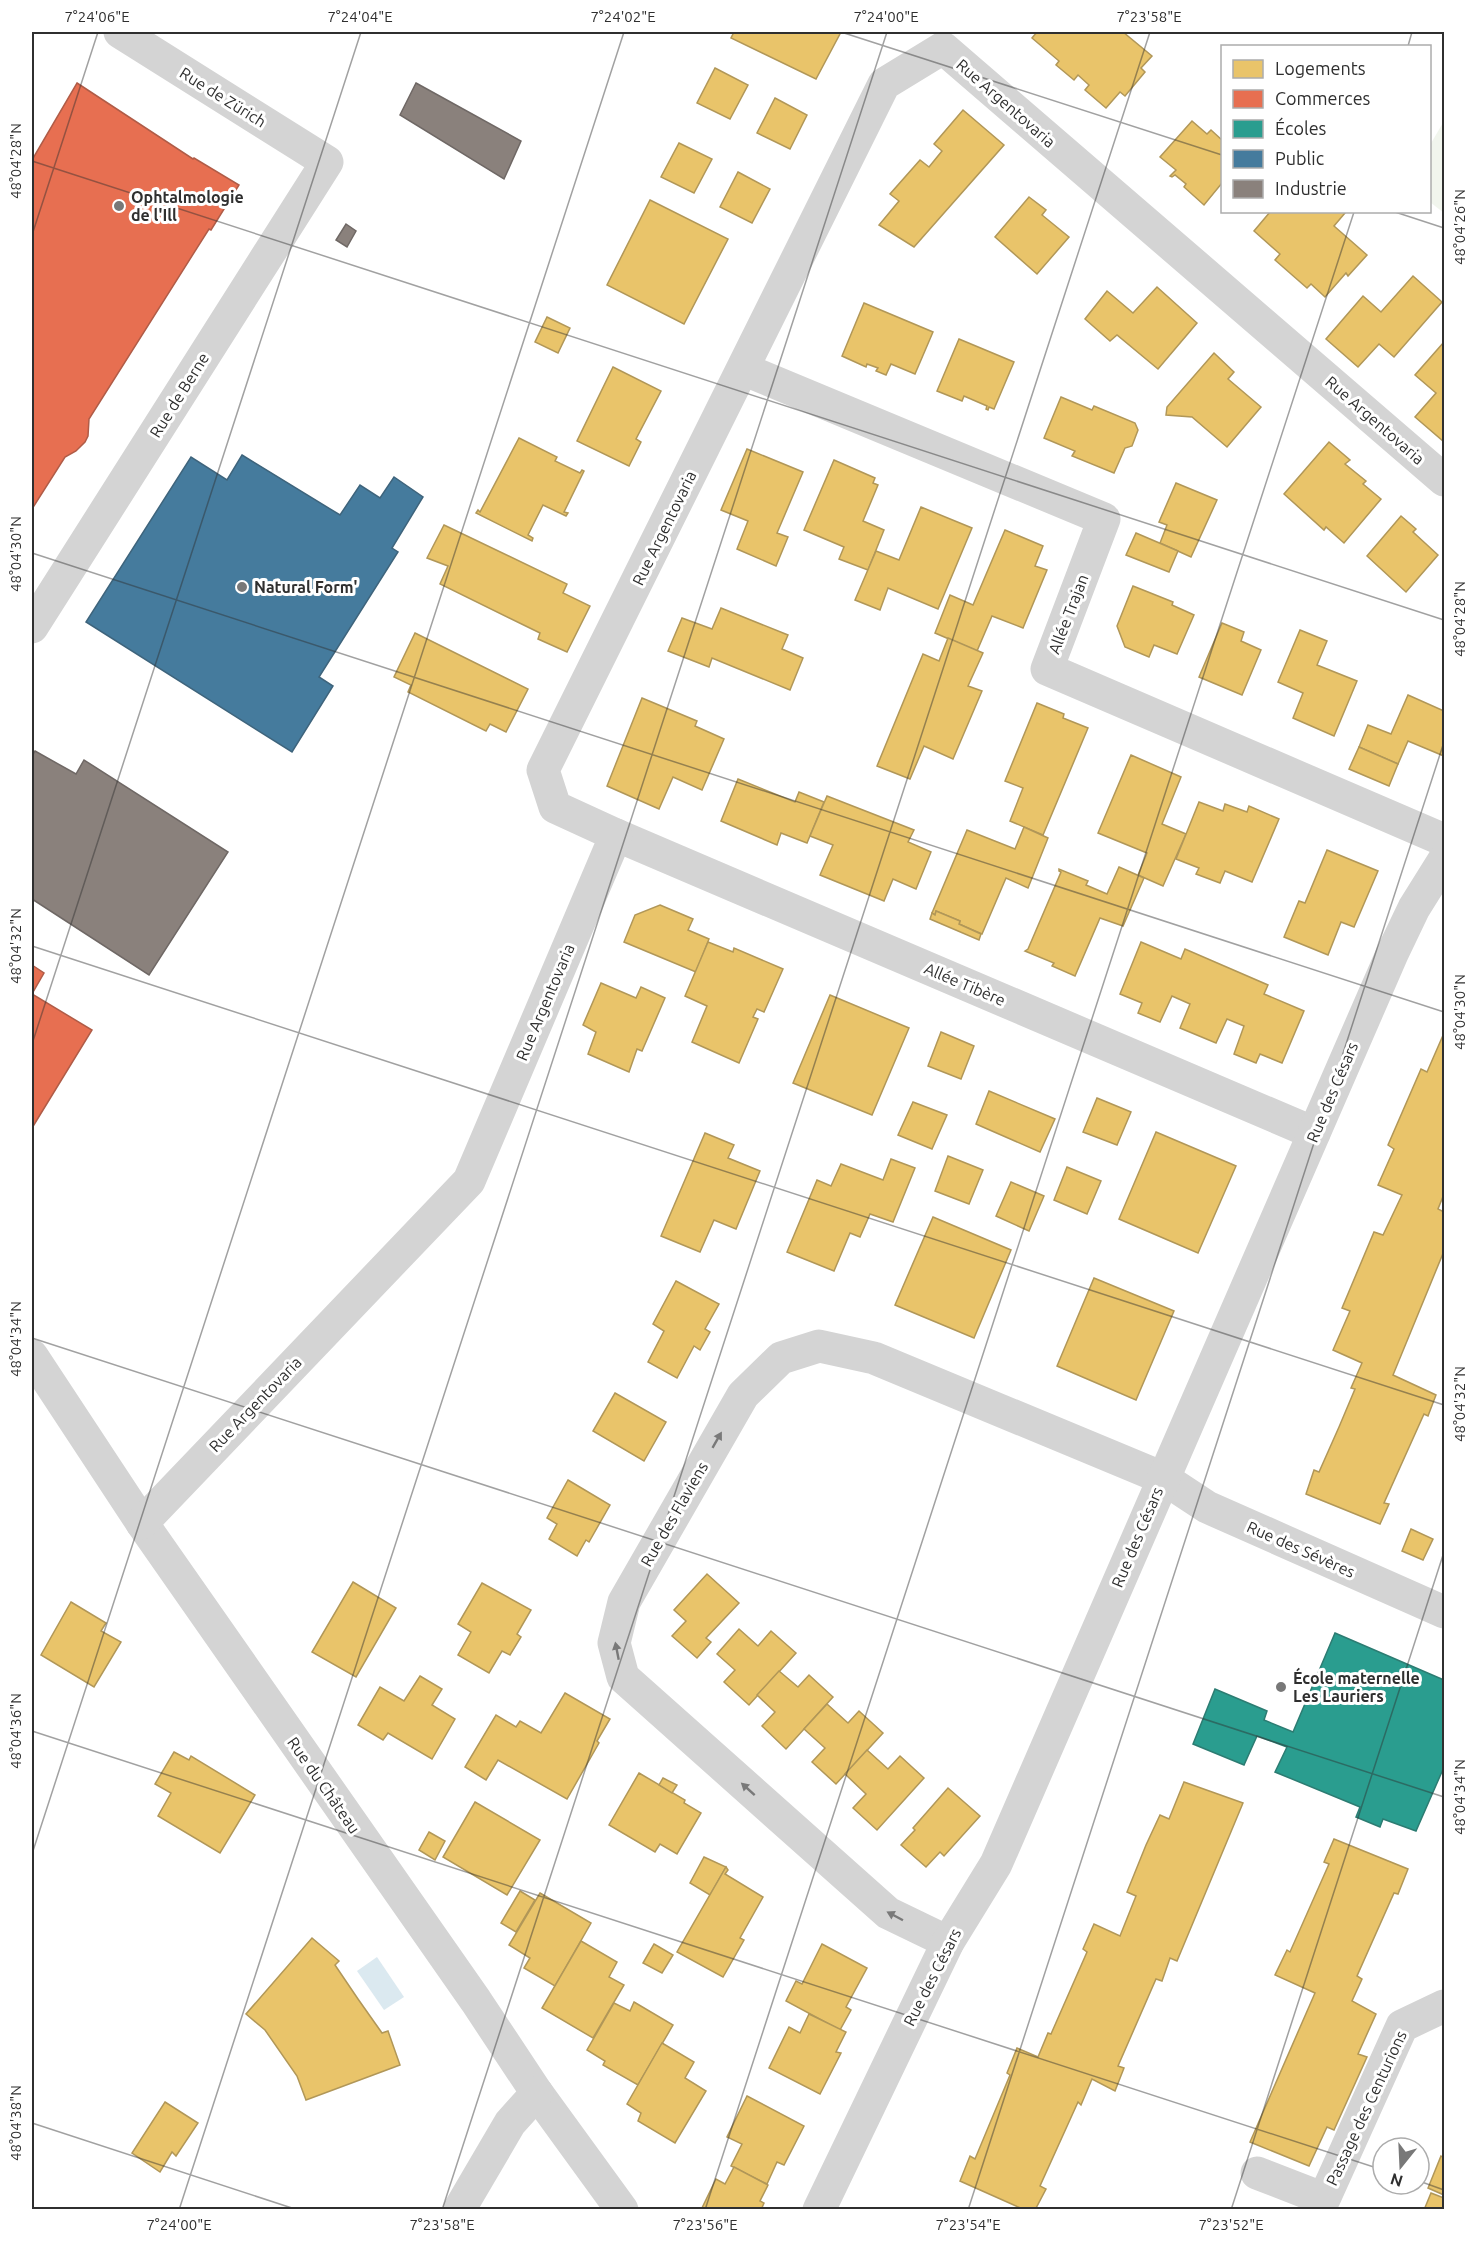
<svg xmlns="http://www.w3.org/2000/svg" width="1476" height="2241" font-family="Ubuntu,sans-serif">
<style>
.green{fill:#f1f5ed}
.water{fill:#dbe9f0}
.homes{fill:#e9c46a;stroke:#b19758;stroke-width:1.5}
.shops{fill:#e76f51;stroke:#b05c47;stroke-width:1.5}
.schools{fill:#2a9d8f;stroke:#2c7c72;stroke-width:1.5}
.public{fill:#457b9d;stroke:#3e647c;stroke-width:1.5}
.industry{fill:#8a817c;stroke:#6f6865;stroke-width:1.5}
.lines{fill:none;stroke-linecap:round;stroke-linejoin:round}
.street{stroke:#d4d4d4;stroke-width:33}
.oneway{fill:#797979}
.ticks{fill:none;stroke:#2f2f2f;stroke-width:1.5;stroke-opacity:0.45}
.poi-dot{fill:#787878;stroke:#fff;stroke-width:2}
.labels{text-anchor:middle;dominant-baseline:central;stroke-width:6;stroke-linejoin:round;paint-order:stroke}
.street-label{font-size:16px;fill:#2f2f2f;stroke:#fff}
.poi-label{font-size:16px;font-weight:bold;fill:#2f2f2f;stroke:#fff;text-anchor:start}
.neatline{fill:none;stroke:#2f2f2f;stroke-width:2}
.ticks-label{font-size:15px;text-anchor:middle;fill:#2f2f2f}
</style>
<rect width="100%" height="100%" fill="#fff"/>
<!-- green -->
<polygon class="green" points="1444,121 1444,213 1430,202 1430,145"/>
<!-- water -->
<polygon class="water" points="377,1957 404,1997 384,2010 357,1971"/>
<!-- homes -->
<g class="homes">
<polygon points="734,32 841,32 816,79 731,38"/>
<polygon points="1037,32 1123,32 1152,56 1141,68 1145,72 1125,96 1120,92 1106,108 1085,90 1089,85 1078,75 1074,80 1056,65 1059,61 1032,38"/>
<polygon points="715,68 748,85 730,119 697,103"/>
<polygon points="775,98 807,115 790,149 757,133"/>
<polygon points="963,110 1004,145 914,247 879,225 899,201 890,194 920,160 929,167 942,151 934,144"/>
<polygon points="1192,121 1207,134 1211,130 1222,140 1222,183 1204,205 1184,187 1186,184 1175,175 1172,177 1170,176 1176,170 1160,157"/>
<polygon points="679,143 712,159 694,193 661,177"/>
<polygon points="738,172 770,189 752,223 720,207"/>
<polygon points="1029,197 1046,210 1042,215 1069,237 1037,274 995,237"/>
<polygon points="650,200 728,239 684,324 607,285"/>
<polygon points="1270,212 1343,212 1345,213 1334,226 1367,255 1348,276 1346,273 1325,297 1311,284 1307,288 1275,260 1280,254 1254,231"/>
<polygon points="1413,276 1442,302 1394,357 1379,344 1358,367 1326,339 1363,296 1381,312"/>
<polygon points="1157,287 1197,323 1158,369 1117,335 1110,341 1085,319 1107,291 1133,313"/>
<polygon points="864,303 933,332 915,374 891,364 886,375 876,371 878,368 867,364 866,367 842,356"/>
<polygon points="547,317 570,328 558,353 535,342"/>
<polygon points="959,339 1014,362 994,409 989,407 988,410 986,409 987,406 964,396 962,401 937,391"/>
<polygon points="1444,342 1444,439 1443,441 1415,417 1436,393 1415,375"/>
<polygon points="1214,353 1234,372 1228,379 1261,407 1227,447 1192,417 1166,415 1167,407"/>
<polygon points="613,367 661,391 636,439 641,442 629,466 577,441"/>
<polygon points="1061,397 1092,410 1094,406 1135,423 1138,430 1132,446 1125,448 1114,473 1072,456 1075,451 1044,438"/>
<polygon points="519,438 557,457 555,461 580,473 582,470 584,471 564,512 568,513 566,516 543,505 528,535 533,538 532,541 476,513 478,510 480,512"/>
<polygon points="1329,442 1350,460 1345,464 1366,481 1363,484 1381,499 1344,543 1326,527 1324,530 1284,494"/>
<polygon points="747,449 803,472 777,533 788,537 776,566 737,549 748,521 721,510"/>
<polygon points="834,460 875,478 873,483 878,485 863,521 884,530 868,570 839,559 844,547 804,530"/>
<polygon points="1176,483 1217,500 1191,557 1160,543 1167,525 1159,522"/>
<polygon points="921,507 972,528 938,609 888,588 880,610 855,600 876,551 899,560"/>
<polygon points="1401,516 1416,529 1413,532 1438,555 1406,592 1367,556"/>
<polygon points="444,525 567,584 563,593 590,606 567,652 538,639 540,633 440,584 448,566 427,558"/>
<polygon points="1005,530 1043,546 1035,566 1047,570 1023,628 992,616 977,651 935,633 950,595 973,605"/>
<polygon points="1136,533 1178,551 1169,572 1126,555"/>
<polygon points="1133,586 1173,602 1172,605 1194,615 1177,654 1154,645 1149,657 1125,647 1117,626"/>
<polygon points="721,608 788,635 782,649 803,658 790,690 712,658 709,667 668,651 682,618 712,629"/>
<polygon points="1222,623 1244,632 1241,641 1261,650 1242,695 1199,677"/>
<polygon points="1300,630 1327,641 1317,665 1357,681 1334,736 1293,718 1303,693 1278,682"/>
<polygon points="415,633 528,689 506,732 490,724 486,731 408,692 411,685 394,677"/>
<polygon points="948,638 983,653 968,686 982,691 953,759 924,746 910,779 877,766 923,654 939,661"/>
<polygon points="1408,695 1444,711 1444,756 1408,741 1398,764 1359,747 1368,725 1391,734"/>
<polygon points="642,698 697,721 695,726 724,739 702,790 673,777 659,809 607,786"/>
<polygon points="1037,703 1064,714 1063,718 1088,728 1043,835 1010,821 1023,788 1005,781"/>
<polygon points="1359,747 1398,764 1389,786 1349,769"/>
<polygon points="1131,755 1181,777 1162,824 1186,834 1163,886 1138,875 1147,853 1098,833"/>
<polygon points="738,779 795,802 799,792 824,802 807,843 781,833 777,845 721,821"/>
<polygon points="827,796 914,830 908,842 931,852 916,889 893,879 884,901 820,875 833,845 810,836"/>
<polygon points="1199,802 1223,811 1225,804 1247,812 1249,806 1279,819 1252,882 1225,871 1220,883 1196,874 1199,868 1176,859"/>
<polygon points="1024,827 1048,838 1028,888 1006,878 982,934 959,924 960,921 936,911 935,915 932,913 967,830 1015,849"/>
<polygon points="1327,850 1378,871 1354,927 1341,922 1328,955 1284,937 1299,901 1305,903"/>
<polygon points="1119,867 1144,878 1123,926 1100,918 1075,976 1052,966 1054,963 1025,951 1028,949 1061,872 1059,871 1059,869 1088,881 1086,885 1107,894"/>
<polygon points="660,905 693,919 688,930 709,939 696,972 624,942 635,915"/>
<polygon points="936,911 960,921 959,924 981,934 979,940 930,919 932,913 935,915"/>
<polygon points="708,942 733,952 734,948 783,969 764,1012 757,1009 753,1017 758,1019 739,1063 692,1042 707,1006 685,996"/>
<polygon points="1141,942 1181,959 1185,949 1268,985 1264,994 1304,1011 1282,1063 1260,1054 1256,1063 1234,1054 1244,1026 1227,1019 1216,1043 1180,1028 1190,1004 1172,996 1160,1022 1138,1013 1142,1003 1120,994"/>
<polygon points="601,983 636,998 641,987 665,998 642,1051 637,1049 629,1072 588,1054 596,1032 583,1025"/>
<polygon points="830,995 909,1028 872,1115 793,1083"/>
<polygon points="941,1032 974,1046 961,1079 928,1066"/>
<polygon points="1444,1033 1444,1194 1438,1209 1444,1212 1444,1251 1393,1375 1436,1395 1428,1416 1424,1414 1384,1503 1389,1504 1380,1524 1306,1494 1314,1470 1319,1472 1339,1427 1355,1389 1351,1388 1362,1363 1333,1350 1350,1311 1342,1308 1374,1232 1383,1235 1402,1195 1378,1185 1394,1149 1388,1145 1421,1069 1427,1072"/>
<polygon points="989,1091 1055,1119 1040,1152 976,1124"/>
<polygon points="1097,1098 1131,1112 1117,1145 1083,1132"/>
<polygon points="913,1102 947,1115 932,1149 898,1135"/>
<polygon points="1156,1132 1236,1166 1198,1253 1119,1219"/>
<polygon points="705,1133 734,1145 728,1158 760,1171 736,1229 714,1220 700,1252 661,1236"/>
<polygon points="948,1156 983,1170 969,1204 935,1191"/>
<polygon points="891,1159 915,1168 893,1222 870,1214 860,1237 850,1233 834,1271 787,1252 817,1180 831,1186 841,1164 883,1180"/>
<polygon points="1067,1167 1101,1181 1087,1214 1054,1200"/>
<polygon points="1011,1182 1044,1196 1029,1231 996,1216"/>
<polygon points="933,1217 1011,1250 974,1338 895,1305"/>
<polygon points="1094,1278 1174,1311 1136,1400 1057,1366"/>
<polygon points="676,1281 719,1304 705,1329 710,1332 700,1350 694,1346 677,1378 648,1362 664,1331 653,1324"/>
<polygon points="615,1393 666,1422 644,1461 593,1431"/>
<polygon points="568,1480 610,1505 589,1542 586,1540 577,1556 549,1539 557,1524 547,1518"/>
<polygon points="1411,1529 1433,1539 1423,1560 1402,1551"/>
<polygon points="707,1574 739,1603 706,1638 711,1642 697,1658 672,1636 686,1621 674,1610"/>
<polygon points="353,1582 396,1608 356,1677 312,1652"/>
<polygon points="482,1583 531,1610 517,1634 521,1637 510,1655 502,1651 489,1673 458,1655 471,1632 458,1624"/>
<polygon points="71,1602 106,1623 101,1631 121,1642 94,1687 41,1655"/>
<polygon points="739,1629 758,1646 771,1631 796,1653 749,1705 724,1682 735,1670 717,1654"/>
<polygon points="779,1671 798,1687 809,1675 833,1697 786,1749 762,1726 775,1712 757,1695"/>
<polygon points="420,1676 442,1689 432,1705 455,1719 432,1759 388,1733 383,1740 358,1725 380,1687 404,1701"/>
<polygon points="565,1693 610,1719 597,1741 599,1743 567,1799 498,1760 486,1780 465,1767 496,1715 516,1727 520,1721 541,1733"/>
<polygon points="827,1704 848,1723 859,1711 883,1733 836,1784 812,1762 825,1748 804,1729"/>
<polygon points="867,1750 888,1769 900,1756 924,1778 877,1830 853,1808 866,1794 845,1774"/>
<polygon points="174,1752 189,1760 191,1756 255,1795 220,1853 158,1816 171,1793 155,1784"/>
<polygon points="639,1773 685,1800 684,1803 701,1813 677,1854 660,1844 655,1852 609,1825"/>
<polygon points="663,1778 677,1785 672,1793 659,1785"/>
<polygon points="1184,1782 1243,1803 1177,1961 1170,1958 1162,1981 1156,1979 1118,2066 1124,2068 1115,2091 1092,2079 1081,2105 1078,2102 1040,2186 1046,2189 1035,2210 1025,2210 960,2181 970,2156 975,2159 1010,2075 1007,2073 1017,2048 1038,2057 1048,2033 1051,2034 1087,1952 1083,1949 1094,1924 1120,1936 1136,1896 1127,1892 1146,1845 1160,1815 1169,1819"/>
<polygon points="948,1788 980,1816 944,1856 940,1852 926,1867 901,1845 915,1830 913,1828"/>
<polygon points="475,1802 540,1840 507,1895 443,1857"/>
<polygon points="429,1832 445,1841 435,1860 419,1850"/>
<polygon points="1334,1839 1408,1869 1398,1894 1394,1893 1357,1976 1362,1979 1352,2001 1376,2014 1358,2054 1367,2057 1334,2130 1327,2127 1309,2166 1250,2142 1315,1993 1275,1975 1287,1950 1290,1952 1329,1864 1324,1862"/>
<polygon points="704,1857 726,1867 710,1895 690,1883"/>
<polygon points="726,1867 728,1870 725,1874 763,1897 740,1938 744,1940 723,1977 677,1952"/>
<polygon points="520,1891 535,1900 516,1932 501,1923"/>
<polygon points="540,1893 591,1923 555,1986 524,1968 530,1958 509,1945"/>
<polygon points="312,1938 339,1961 335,1965 358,1999 382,2033 388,2031 400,2065 306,2100 297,2076 265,2030 246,2014"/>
<polygon points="581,1941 617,1962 609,1977 624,1985 593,2038 542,2008"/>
<polygon points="654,1944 673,1955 662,1973 643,1963"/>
<polygon points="822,1944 867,1968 846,2007 851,2010 840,2030 786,2001 796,1981 802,1984"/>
<polygon points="634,2002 673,2025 638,2085 603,2065 605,2061 587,2050 614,2003 630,2011"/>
<polygon points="809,2014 846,2032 836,2052 841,2053 820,2094 769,2068 789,2027 800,2033"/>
<polygon points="662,2043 694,2062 685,2078 706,2091 675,2143 638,2121 641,2113 627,2104"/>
<polygon points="747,2096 804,2126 784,2165 777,2162 767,2184 731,2166 742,2144 727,2137"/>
<polygon points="165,2102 198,2123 176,2156 172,2152 160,2172 132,2153"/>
<polygon points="1441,2156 1444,2158 1444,2195 1428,2188"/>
<polygon points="734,2167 768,2185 760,2201 764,2203 761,2210 701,2210 716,2179 725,2184"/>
<polygon points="1431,2193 1444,2198 1444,2210 1424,2210"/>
</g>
<!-- shops -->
<g class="shops">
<polygon points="77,83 193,159 194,158 239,185 211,230 209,229 89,419 88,436 85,442 76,451 65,457 32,509 32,160"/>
<polygon points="32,965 44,973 32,994 92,1030 32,1128"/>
</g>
<!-- schools -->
<polygon class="schools" points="1335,1633 1444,1680 1444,1767 1416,1831 1383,1819 1380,1827 1356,1817 1360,1807 1275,1772 1287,1747 1257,1736 1244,1765 1193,1744 1215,1689 1267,1711 1264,1720 1293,1732"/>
<!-- public -->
<polygon class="public" points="242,455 340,515 360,485 380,498 394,477 423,497 392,548 398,552 319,677 333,686 292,752 86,622 191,457 227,480"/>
<!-- industry -->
<g class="industry">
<polygon points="416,83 521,141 504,179 400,115"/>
<polygon points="346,224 356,231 347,247 336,240"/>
<polygon points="35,751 76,774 84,760 228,852 149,975 32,899 32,756"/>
</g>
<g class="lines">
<!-- street -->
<g class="street">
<polyline points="743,369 1104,519 1047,669 1444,840"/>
<polyline points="32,627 327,162 120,32"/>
<polyline points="616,835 1314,1133"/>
<polyline points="32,1356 142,1523 476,2001 537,2093 622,2210"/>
<polyline points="142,1523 469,1181 616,835 555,807 543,770 884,84 943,48 1444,480"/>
<polyline points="948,1942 888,1913 623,1677 614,1643 624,1602 743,1395 781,1358 819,1346 874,1358 1163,1478 1207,1507 1444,1612"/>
<polyline points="1257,2173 1324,2199 1402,2026 1444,2006"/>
<polyline points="459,2210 510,2123 537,2093"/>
<polyline points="819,2210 948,1942 996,1864 1392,954 1414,908 1444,860"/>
</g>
</g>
<!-- one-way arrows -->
<defs><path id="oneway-solid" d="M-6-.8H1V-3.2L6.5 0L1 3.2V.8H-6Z" transform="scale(1.5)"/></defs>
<g class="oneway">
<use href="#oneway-solid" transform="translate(717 1440) rotate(-60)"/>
<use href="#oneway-solid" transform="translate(617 1651) rotate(-101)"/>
<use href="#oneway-solid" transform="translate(748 1789) rotate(-138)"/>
<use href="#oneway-solid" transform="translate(895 1916) rotate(-152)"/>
</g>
<!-- ticks -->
<path class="ticks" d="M841 32 1222 155M1408 46 1412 32M32 161 1444 620M1395 212 1444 228M32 235 98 32M32 553 1444 1012M32 946 1444 1405M32 1044 361 32M32 1338 1444 1797M32 1731 1383 2170M32 1854 624 32M32 2123 298 2210M1419 2181 1444 2190M179 2210 887 32M442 2210 1150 32M705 2210 1354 212M968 2210 1444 742M1231 2210 1444 1552"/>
<!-- markers -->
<g class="poi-dot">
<circle cx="119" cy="206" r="6"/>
<circle cx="242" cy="587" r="6"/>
<circle cx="1281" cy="1687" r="6"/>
</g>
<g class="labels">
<!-- street labels -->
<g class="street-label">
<text transform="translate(223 97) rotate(32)">Rue de Zürich</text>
<text transform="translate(1006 103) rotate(41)">Rue Argentovaria</text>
<text transform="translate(179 395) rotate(-58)">Rue de Berne</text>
<text transform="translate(1375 420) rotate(41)">Rue Argentovaria</text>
<text transform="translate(664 528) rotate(-64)">Rue Argentovaria</text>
<text transform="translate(1068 614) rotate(-69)">Allée Trajan</text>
<text transform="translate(965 984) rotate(23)">Allée Tibère</text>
<text transform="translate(545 1002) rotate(-67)">Rue Argentovaria</text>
<text transform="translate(1332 1092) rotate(-67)">Rue des Césars</text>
<text transform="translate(255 1404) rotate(-46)">Rue Argentovaria</text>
<text transform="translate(674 1514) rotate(-60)">Rue des Flaviens</text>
<text transform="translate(1137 1537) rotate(-67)">Rue des Césars</text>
<text transform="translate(1301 1549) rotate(24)">Rue des Sévères</text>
<text transform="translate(324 1785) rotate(55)">Rue du Château</text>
<text transform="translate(932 1977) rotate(-63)">Rue des Césars</text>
<text transform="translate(1366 2108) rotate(-65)">Passage des Centurions</text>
</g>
<!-- poi labels -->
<g class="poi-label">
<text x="131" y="197">Ophtalmologie<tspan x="131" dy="18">de l'Ill</tspan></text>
<text x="254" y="587">Natural Form'</text>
<text x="1293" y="1678">École maternelle<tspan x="1293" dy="18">Les Lauriers</tspan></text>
</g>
</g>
<!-- border -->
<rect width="1476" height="2241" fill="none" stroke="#ffffff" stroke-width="66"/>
<!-- legend -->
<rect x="1221" y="45" width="210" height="168" fill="#ffffff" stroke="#acacac" stroke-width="1.5"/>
<rect x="1233" y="60" width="30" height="18" fill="#e9c46a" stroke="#acacac" stroke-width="1.5"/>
<text x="1275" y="75" font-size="18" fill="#2f2f2f">Logements</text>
<rect x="1233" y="90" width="30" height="18" fill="#e76f51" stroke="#acacac" stroke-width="1.5"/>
<text x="1275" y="105" font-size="18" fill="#2f2f2f">Commerces</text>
<rect x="1233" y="120" width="30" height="18" fill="#2a9d8f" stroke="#acacac" stroke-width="1.5"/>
<text x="1275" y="135" font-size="18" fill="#2f2f2f">Écoles</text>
<rect x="1233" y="150" width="30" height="18" fill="#457b9d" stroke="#acacac" stroke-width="1.5"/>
<text x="1275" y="165" font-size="18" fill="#2f2f2f">Public</text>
<rect x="1233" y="180" width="30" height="18" fill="#8a817c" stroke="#acacac" stroke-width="1.5"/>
<text x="1275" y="195" font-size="18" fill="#2f2f2f">Industrie</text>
<!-- north arrow -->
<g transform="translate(1401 2166) rotate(198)"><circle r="28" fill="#ffffff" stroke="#acacac" stroke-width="1.5"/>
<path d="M0-4.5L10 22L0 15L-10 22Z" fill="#787878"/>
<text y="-9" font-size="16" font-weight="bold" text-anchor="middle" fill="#2f2f2f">N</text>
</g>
<rect x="33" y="33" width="1410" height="2175" class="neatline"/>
<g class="ticks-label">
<text x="97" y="22">7°24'06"E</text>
<text x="360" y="22">7°24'04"E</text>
<text x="623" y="22">7°24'02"E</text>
<text x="886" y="22">7°24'00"E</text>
<text x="1149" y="22">7°23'58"E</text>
<text transform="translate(16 161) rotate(-90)" y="5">48°04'28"N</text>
<text transform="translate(1460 227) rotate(-90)" y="5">48°04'26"N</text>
<text transform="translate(16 554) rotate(-90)" y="5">48°04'30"N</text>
<text transform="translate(1460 619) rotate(-90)" y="5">48°04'28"N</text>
<text transform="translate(16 946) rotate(-90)" y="5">48°04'32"N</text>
<text transform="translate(1460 1012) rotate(-90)" y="5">48°04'30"N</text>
<text transform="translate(16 1339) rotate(-90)" y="5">48°04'34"N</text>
<text transform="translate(1460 1404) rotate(-90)" y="5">48°04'32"N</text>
<text transform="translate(16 1731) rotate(-90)" y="5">48°04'36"N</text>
<text transform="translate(1460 1797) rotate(-90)" y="5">48°04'34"N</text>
<text transform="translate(16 2123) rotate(-90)" y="5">48°04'38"N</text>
<text x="179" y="2230">7°24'00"E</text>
<text x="442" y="2230">7°23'58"E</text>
<text x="705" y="2230">7°23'56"E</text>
<text x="968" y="2230">7°23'54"E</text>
<text x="1231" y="2230">7°23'52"E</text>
</g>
</svg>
